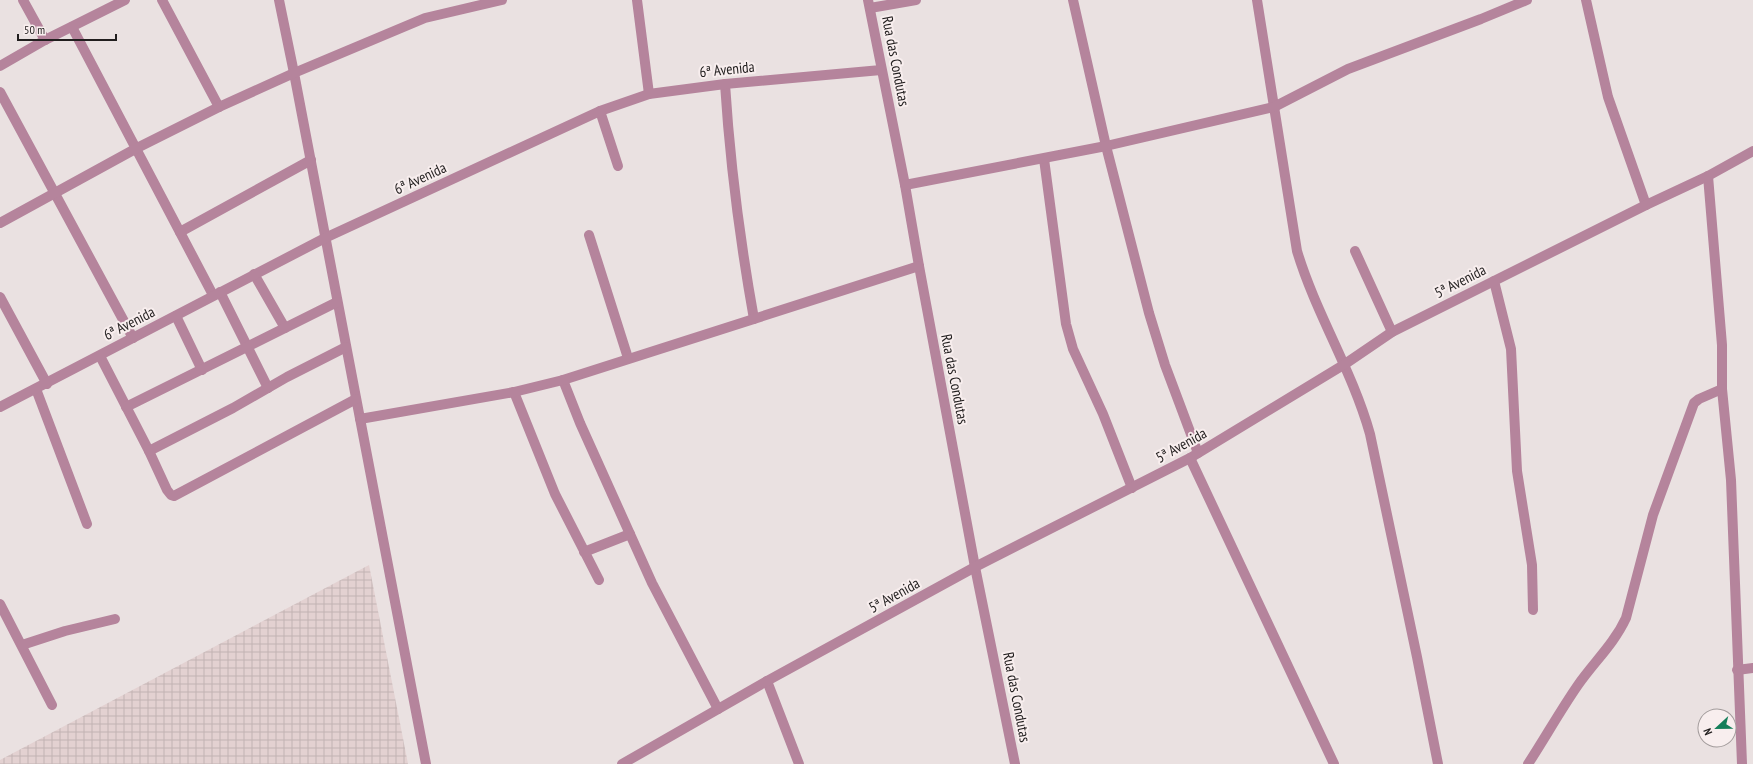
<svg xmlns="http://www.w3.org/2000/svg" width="1753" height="764" font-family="'PT Sans Narrow',sans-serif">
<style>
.industrial{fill:url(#industrial-grid)}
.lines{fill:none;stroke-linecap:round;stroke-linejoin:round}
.minor{stroke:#b5849c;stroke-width:10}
.labels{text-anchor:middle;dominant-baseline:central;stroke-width:4;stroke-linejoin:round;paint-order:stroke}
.street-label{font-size:15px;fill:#211e1e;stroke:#f8eeee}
</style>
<defs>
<pattern id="industrial-grid" width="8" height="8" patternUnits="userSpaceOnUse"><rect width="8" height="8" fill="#e3d1d1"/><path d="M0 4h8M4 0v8" fill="none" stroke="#c2b3b3"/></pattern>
</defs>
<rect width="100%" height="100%" fill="#eae1e1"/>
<!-- industrial -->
<polygon class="industrial" points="369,565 408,764 0,764 0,760"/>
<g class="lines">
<!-- minor -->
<g class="minor">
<polyline points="23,0 45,40"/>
<polyline points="162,0 219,107"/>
<polyline points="279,0 294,73 426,764"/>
<polyline points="637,0 649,94"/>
<polyline points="868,0 905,185 919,266 975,567 1015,764"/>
<polyline points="1073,0 1106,146 1149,313 1165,365 1198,453"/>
<path d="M1257 0 1297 251C1316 314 1352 370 1370 434L1417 657 1438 764"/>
<polyline points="1586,0 1608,97 1646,205"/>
<polyline points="870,8 916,0"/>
<polyline points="72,27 213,295"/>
<polyline points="0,66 45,40 125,0"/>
<path d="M725 84C730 163 740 241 754 319"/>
<polyline points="0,92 133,338"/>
<polyline points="600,111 618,166"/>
<polyline points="1044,159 1066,324 1073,349 1103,414 1132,488"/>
<polyline points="1708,176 1722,345 1722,389 1731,480 1742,764"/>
<polyline points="905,185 1106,146 1274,107 1348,69 1481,19 1527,0"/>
<polyline points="0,223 137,148 219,107 294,73 425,18 502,0"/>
<polyline points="180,232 311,160"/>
<polyline points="589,235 628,358"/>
<polyline points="1355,251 1392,332"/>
<polyline points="254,274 285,328"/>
<polyline points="1494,281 1511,349 1517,471 1532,565 1533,610"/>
<polyline points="220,292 268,388"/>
<polyline points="0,297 47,384"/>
<polyline points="176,316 202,370"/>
<polyline points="100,356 149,451 167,490 171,495 174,496 356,399"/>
<polyline points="563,380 580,423 652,583 718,709"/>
<polyline points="36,389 87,524"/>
<polyline points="514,392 555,494 599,580"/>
<polyline points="0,407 325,238 600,111 649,94 725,84 881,70"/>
<polyline points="126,407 337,302"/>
<polyline points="360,419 514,392 563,380 919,266"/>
<polyline points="149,451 233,408 287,377 346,347"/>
<polyline points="1190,458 1334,764"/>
<polyline points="584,552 630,534"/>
<polyline points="0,604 52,705"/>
<polyline points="22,645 65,631 115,619"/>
<polyline points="1737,670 1753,668"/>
<polyline points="767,681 799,764"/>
<polyline points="622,764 767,681 975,567 1190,458 1345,364 1392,332 1646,205 1708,176 1753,151"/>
<path d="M1528 764C1545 738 1560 711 1578 685 1594 662 1614 644 1626 618L1653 515 1694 403 1699 399 1722 389"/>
</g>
</g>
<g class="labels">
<!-- street labels -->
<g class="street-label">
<text transform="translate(896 61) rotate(79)">Rua das Condutas</text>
<text transform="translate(727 69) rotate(-6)">6ª Avenida</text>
<text transform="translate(420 178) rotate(-25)">6ª Avenida</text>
<text transform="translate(1460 281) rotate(-27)">5ª Avenida</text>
<text transform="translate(129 323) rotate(-27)">6ª Avenida</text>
<text transform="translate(955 379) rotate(79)">Rua das Condutas</text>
<text transform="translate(1181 445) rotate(-29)">5ª Avenida</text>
<text transform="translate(894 595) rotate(-29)">5ª Avenida</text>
<text transform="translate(1017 697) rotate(79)">Rua das Condutas</text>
</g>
</g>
<!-- north arrow -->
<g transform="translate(1717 728) rotate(248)"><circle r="19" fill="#f8eeee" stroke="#a29b9b"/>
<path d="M0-3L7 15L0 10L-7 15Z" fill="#147f5a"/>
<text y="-6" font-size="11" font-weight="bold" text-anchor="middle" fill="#211e1e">N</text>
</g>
<!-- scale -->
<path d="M18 34v6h98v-6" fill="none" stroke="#211e1e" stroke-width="2"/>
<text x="24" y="34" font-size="12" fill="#211e1e" stroke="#f8eeee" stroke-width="3" paint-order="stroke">50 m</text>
</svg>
